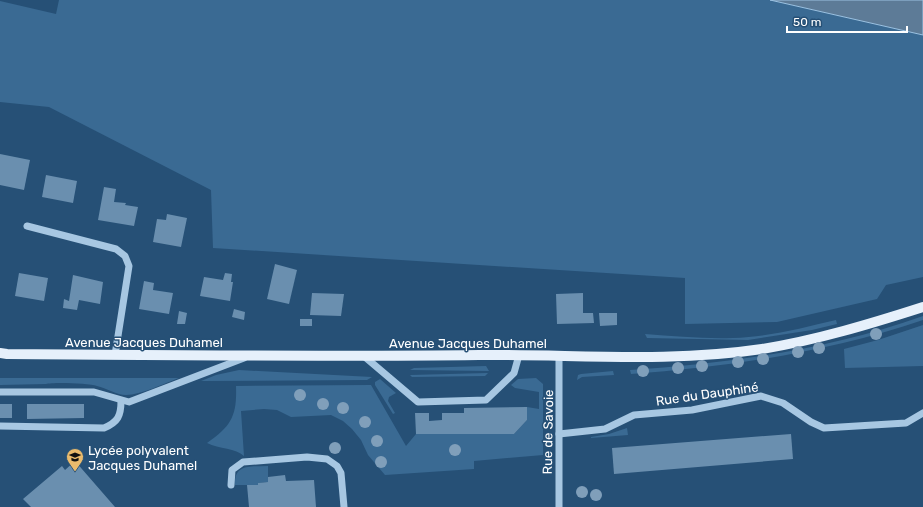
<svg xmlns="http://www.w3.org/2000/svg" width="923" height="507" font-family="Rubik,sans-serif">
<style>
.green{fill:#3a6a93}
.water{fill:#5d7b97;stroke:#9bc2e2}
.building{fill:#6a8faf}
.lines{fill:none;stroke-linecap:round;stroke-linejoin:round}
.minor{stroke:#a7c7e2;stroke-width:7}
.major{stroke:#e6f0fb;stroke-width:10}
.tree{fill:#809fba}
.labels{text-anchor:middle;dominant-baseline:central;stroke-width:3;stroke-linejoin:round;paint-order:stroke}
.street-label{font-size:13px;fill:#fff;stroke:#265076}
.poi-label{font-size:13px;fill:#fff;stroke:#265076;text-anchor:start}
</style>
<rect width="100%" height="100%" fill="#265076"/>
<!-- green -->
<g class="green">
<polygon points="59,0 770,0 923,35 923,277 886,285 877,299 777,322 685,324 685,278 213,248 211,190 49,107 0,102 0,1 56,14"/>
<path d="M923 316V320C828 352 730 367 631 374L630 370C730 363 828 350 923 316Z"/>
<path d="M836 320 837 324 812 330 748 340 647 338 645 334C674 336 704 339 733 338 768 337 802 328 836 320Z"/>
<polygon points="923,325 923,366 845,368 844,349 878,340"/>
<polygon points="486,366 489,371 410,370 414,368"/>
<polygon points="239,370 372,377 367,380 201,381 216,375"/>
<polygon points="613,371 614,375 582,377 577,380 578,375 581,374"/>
<polygon points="488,373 485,376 412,377 410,375"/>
<path d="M0 378H179C165 383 141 395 126 395 117 395 106 388 97 386 89 383 52 382 46 384L0 385Z"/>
<path d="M536 378 543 384V455L474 461V469L385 475 368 455 361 440 352 429 343 421 331 415 291 417 277 410 264 409 241 411 244 456C236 448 219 449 207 443 232 426 237 415 236 386L371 385 406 446 416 434H514L527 420V407L539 409V392L515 388 511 385 518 379Z"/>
<polygon points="380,379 396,393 389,397 388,401 395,413 393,414 375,385 375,382"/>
<polygon points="627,428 628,435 591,438 591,437 609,434"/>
<path d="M268 466V482L258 483V485H235C234 463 251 467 268 466Z"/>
</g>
<!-- water -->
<polygon class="water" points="770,0 923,0 923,35"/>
<!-- building -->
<g class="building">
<polygon points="0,154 30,160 24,190 0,185"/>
<polygon points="46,175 77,181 73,203 42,197"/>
<polygon points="104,187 116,189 114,202 126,203 125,205 138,207 134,226 98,220"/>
<polygon points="167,214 187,218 181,247 153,242 157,219 166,220"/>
<polygon points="275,264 297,270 289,304 267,299"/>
<polygon points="19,273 48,278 44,301 15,296"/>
<polygon points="225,273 232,274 231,282 233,282 230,301 200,296 204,277 223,280"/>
<polygon points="73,275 103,282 100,304 79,300 77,310 63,308 64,299 69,301"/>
<polygon points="144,281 154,283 153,290 173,293 169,314 139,309"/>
<polygon points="312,293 344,294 341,316 310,315"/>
<polygon points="583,293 583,313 593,313 594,323 557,324 556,294"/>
<polygon points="234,309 245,312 244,320 232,317"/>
<polygon points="179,311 187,313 185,324 177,324"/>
<polygon points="599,313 617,313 617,325 600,326"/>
<rect x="300" y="319" width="12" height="7"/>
<rect x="0" y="404" width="12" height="14"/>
<polygon points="27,404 84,404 84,418 27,419"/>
<polygon points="527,407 527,420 514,434 416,434 415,413 429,413 429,421 442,420 442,413 464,413 464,408"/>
<polygon points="791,434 793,459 614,474 612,448"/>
<polygon points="75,461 115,507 31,507 23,499 62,466 65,470"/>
<polygon points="285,475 286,481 314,480 316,507 249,507 247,485 258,485 258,483 268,482 268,477"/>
</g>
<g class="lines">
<!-- minor -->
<g class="minor">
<polyline points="27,226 116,249 125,256 129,266 115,355"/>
<polyline points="559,356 559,507"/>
<polyline points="365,357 418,402 486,400 514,373 519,355"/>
<polyline points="0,392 94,392 129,402 244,358"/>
<path d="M0 426 104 428C118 422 121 416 121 401"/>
<polyline points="559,434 605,429 634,415 692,410 761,396 783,403 811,422 824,428 906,423 923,413"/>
<polyline points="231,485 232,470 243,462 307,457 327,459 337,466 341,473 344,507"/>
</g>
<!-- major -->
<path class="major" d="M0 353 7 354C164 355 322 357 479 355 573 354 668 363 762 349 817 340 870 324 923 307"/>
</g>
<!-- trees -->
<g class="tree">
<circle cx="876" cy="334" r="6"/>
<circle cx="819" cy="348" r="6"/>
<circle cx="798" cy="352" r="6"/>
<circle cx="763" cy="359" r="6"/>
<circle cx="738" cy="362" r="6"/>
<circle cx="702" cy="366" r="6"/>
<circle cx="678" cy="368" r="6"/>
<circle cx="643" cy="371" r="6"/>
<circle cx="300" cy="395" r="6"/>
<circle cx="323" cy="404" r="6"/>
<circle cx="343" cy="408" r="6"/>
<circle cx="365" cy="422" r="6"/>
<circle cx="377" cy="441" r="6"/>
<circle cx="335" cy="448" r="6"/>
<circle cx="455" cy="450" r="6"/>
<circle cx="381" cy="462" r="6"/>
<circle cx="582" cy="492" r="6"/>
<circle cx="596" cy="495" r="6"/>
</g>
<!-- icons -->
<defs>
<symbol id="school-pin" viewBox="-11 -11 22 30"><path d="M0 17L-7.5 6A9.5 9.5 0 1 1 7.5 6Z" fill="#eabb6d" stroke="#265076"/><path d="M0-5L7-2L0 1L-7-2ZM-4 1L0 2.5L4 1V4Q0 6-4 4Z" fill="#111"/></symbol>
</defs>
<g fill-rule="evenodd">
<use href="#school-pin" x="65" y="447" width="20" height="27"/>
</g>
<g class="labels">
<!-- street labels -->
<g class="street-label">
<text x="144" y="342">Avenue Jacques Duhamel</text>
<text x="468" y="343">Avenue Jacques Duhamel</text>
<text transform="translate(707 394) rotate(-8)">Rue du Dauphiné</text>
<text transform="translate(548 432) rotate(-89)">Rue de Savoie</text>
</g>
<!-- poi labels -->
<g class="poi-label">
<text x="88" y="450">Lycée polyvalent<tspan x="88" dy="15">Jacques Duhamel</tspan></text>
</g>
</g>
<!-- scale -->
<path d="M787 26v6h120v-6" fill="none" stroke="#ffffff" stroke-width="2"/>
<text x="793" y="26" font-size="12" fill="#ffffff" stroke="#265076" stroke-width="3" paint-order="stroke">50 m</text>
</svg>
